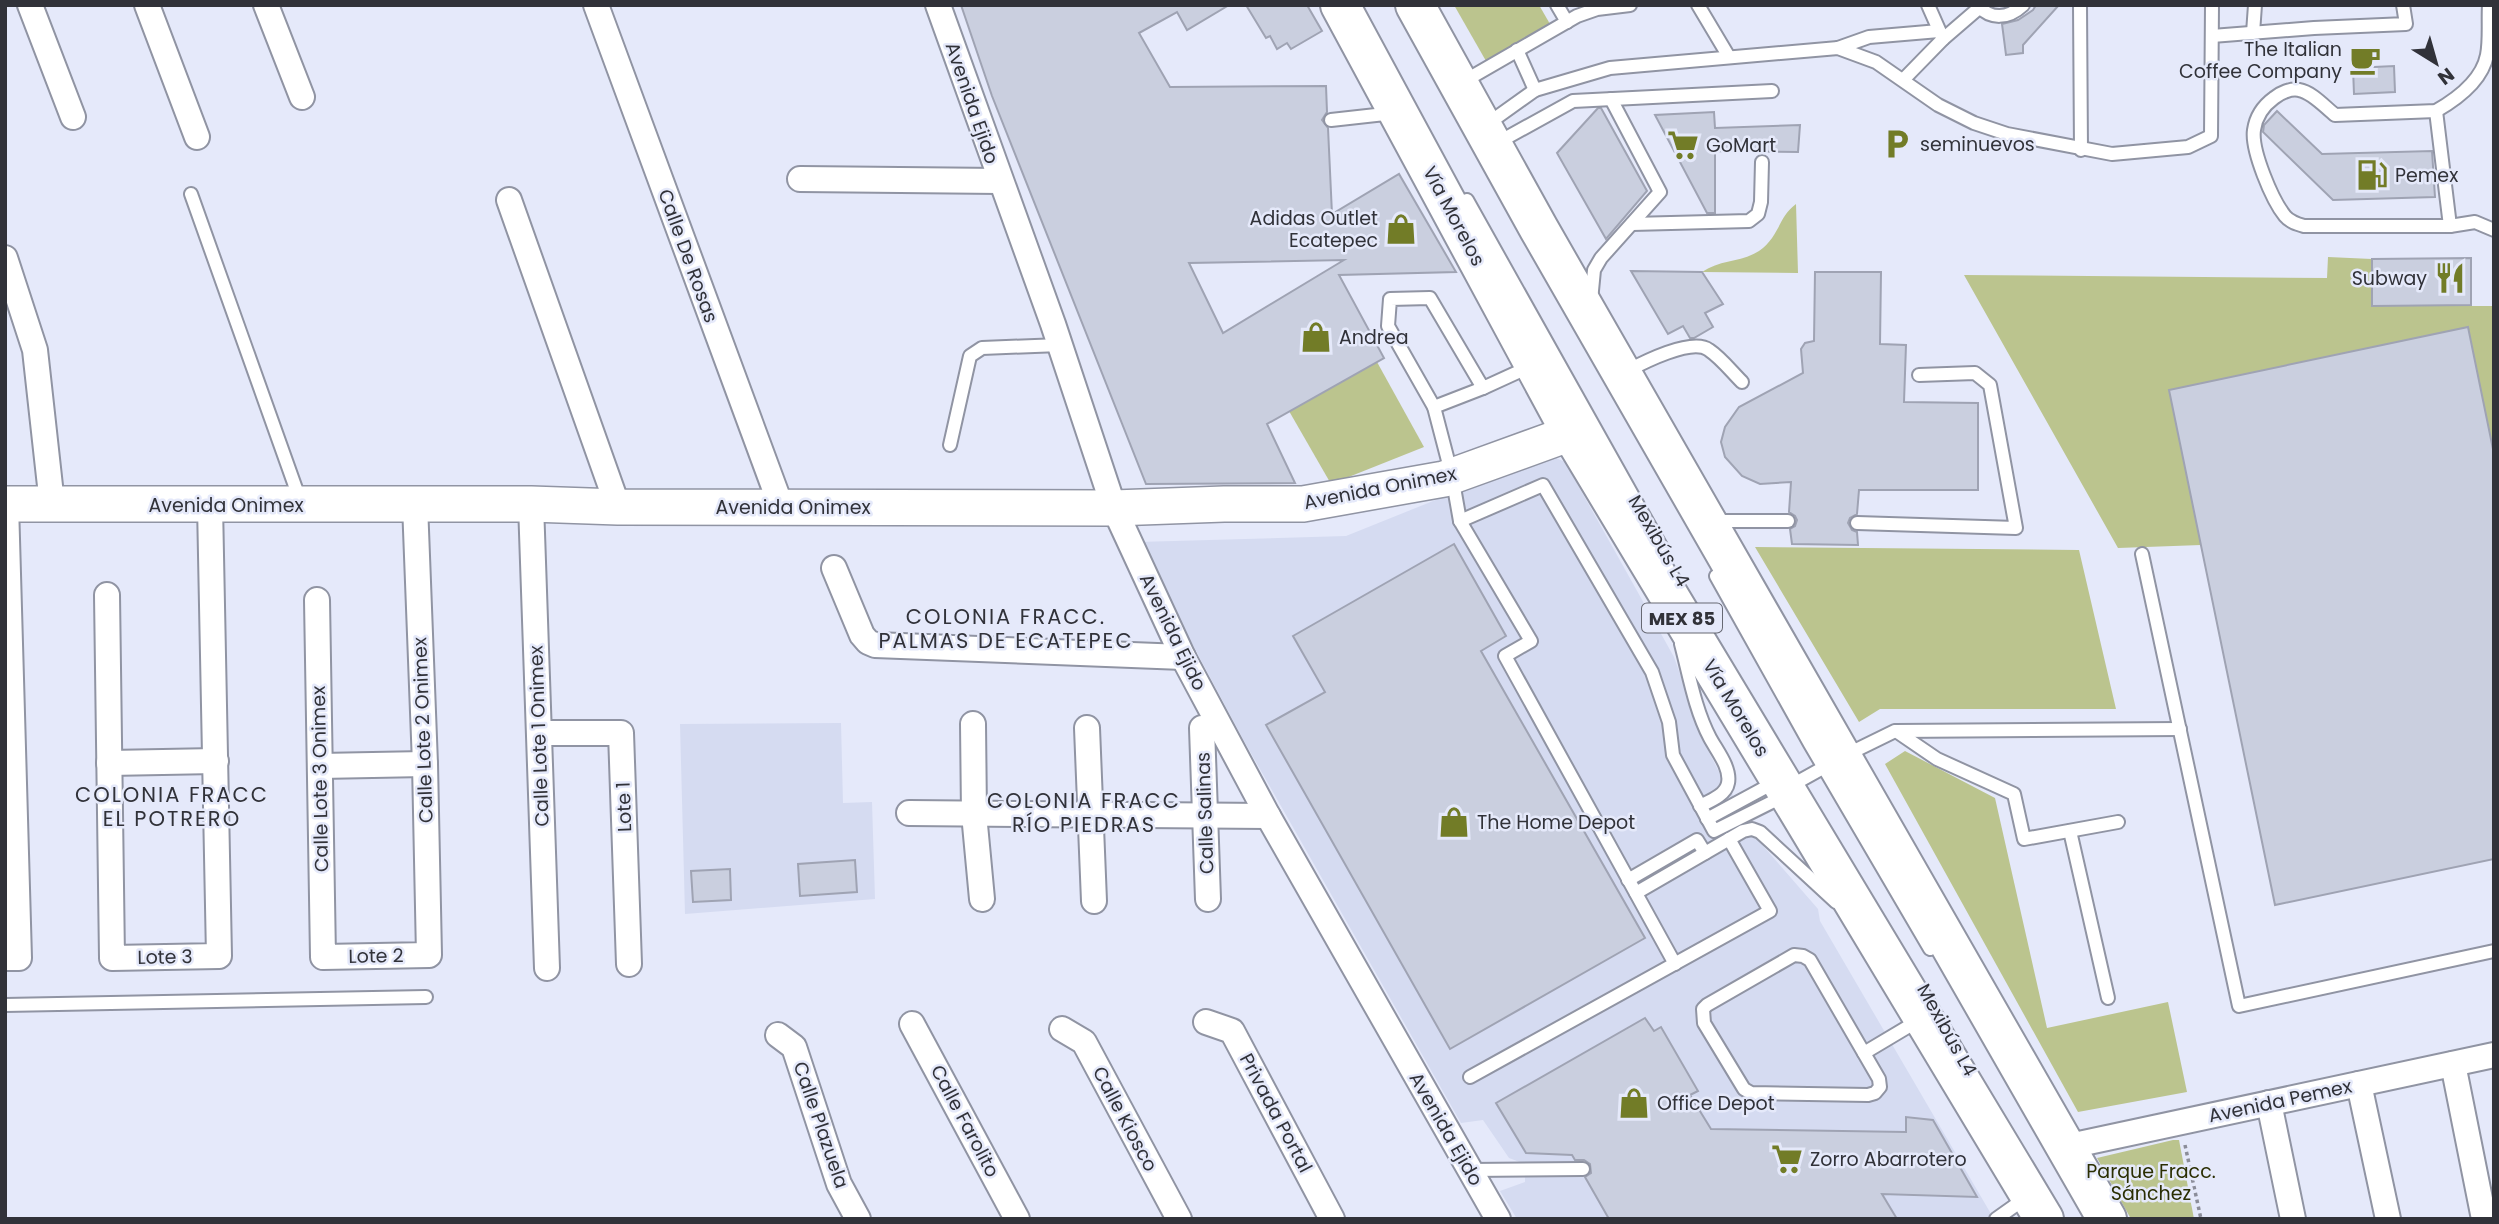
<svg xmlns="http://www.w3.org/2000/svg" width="2499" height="1224" font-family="Poppins,sans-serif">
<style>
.built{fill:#d5dbf1}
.green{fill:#bbc48e}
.building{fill:#cacfdf;stroke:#9fa3b3;stroke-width:2;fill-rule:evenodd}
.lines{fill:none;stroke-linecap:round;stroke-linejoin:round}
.lane-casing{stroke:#9094a3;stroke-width:16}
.street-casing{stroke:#9094a3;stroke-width:28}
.secondary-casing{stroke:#9094a3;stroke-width:38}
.primary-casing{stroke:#9094a3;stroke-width:42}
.path{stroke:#8b8d99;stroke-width:3.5;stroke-dasharray:3.5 3.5;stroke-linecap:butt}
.lane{stroke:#fff;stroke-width:12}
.street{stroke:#fff;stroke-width:24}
.secondary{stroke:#fff;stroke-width:35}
.primary{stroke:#fff;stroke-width:38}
.labels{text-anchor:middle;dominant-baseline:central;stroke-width:5;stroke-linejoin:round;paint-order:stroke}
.shield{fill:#e5e9fa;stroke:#676973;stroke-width:2}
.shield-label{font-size:18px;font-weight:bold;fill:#313239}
.poi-label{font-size:19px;fill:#313239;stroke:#e5e9fa;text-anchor:start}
.street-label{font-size:19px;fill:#313239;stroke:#e5e9fa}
.park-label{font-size:19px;fill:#2a2e02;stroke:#e5e9fa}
.neighbourhood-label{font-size:21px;letter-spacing:2px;fill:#313239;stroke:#e5e9fa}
</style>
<rect width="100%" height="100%" fill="#e5e9fa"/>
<!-- built -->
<g class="built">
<polygon points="1554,457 1565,462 1674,657 1704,742 1719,772 1764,847 1818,909 1820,921 1994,1219 1517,1219 1500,1191 1525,1182 1525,1164 1509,1158 1483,1120 1461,1123 1244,741 1138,542 1346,536 1540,458"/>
<polygon points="841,723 843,803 872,802 875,899 685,914 680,724"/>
</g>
<!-- green -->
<g class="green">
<polygon points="1454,5 1539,5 1550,24 1486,61"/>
<path d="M1796 204 1798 273 1702 272C1721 259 1740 263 1759 251 1780 236 1778 217 1796 204Z"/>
<polygon points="2328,257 2372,259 2373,306 2494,306 2494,454 2169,390 2201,545 2118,548 1964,275 2327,278"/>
<polygon points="1377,362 1424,447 1331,484 1289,411"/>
<polygon points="1755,547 2079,550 2116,709 1880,709 1859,722"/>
<polygon points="1905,751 1995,798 2047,1028 2168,1002 2187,1092 2078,1112 1885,764"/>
<polygon points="2173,1140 2179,1140 2194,1219 2131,1219 2097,1158"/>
</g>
<!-- building -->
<g class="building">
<path d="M961 5H1229L1187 30 1177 12 1139 33 1170 87 1326 86 1327 112 1322 120 1328 128 1332 214 1399 174 1456 272 1339 275 1384 358 1267 424 1295 483 1146 484 992 96ZM1344 260 1223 333 1189 263Z"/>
<polygon points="1246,5 1307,5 1322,31 1291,49 1287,43 1277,49 1270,36 1266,38"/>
<polygon points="2036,5 2059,5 2023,45 2023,53 2006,55 2002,24 2018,20 2033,10"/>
<polygon points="2394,66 2395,92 2354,94 2353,68"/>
<polygon points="1598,108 1601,108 1647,191 1606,239 1557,153"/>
<polygon points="2277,111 2322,154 2432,151 2435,197 2333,200 2263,132 2264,125"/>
<polygon points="1714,112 1715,128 1800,125 1798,152 1715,151 1715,213 1707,213 1655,115"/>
<polygon points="2471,258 2471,305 2372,306 2372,259"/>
<polygon points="1631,271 1702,272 1723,304 1705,313 1713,327 1694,338 1690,338 1683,326 1668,334"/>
<polygon points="1815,272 1881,272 1880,344 1906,345 1904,402 1978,403 1978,490 1859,490 1857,514 1850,518 1848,523 1852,530 1857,532 1858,545 1792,544 1790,529 1795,526 1797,520 1795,516 1789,512 1791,482 1760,484 1742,476 1725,457 1721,442 1725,427 1739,407 1803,373 1801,349 1805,343 1814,341"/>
<polygon points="2468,327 2494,454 2494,859 2275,905 2169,390"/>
<polygon points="1454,544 1506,636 1481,651 1645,938 1450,1049 1266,725 1325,692 1293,636"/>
<polygon points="855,860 857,892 800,896 798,864"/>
<polygon points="730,869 731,900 693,902 691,871"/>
<polygon points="1645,1018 1654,1031 1661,1027 1698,1091 1690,1095 1711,1129 1906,1132 1906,1117 1933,1120 1977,1197 1882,1194 1897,1219 1609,1219 1585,1177 1591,1173 1590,1164 1584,1160 1575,1160 1572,1155 1526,1153 1496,1103"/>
</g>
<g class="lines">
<defs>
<g id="lane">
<polyline points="1557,5 1567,22"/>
<polyline points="1698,5 1729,57"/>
<path d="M1977 5C1991 20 2008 19 2023 5"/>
<polyline points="2080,5 2081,150"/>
<path d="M2489 5C2488 21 2490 40 2487 55 2482 81 2457 99 2436 111L2335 115C2325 107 2312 92 2299 90 2291 88 2280 93 2274 98 2263 106 2256 116 2254 130 2251 150 2272 200 2285 216 2290 222 2297 224 2304 226H2450L2475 222 2494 230"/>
<polyline points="2253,33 2255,5"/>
<polyline points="2212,36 2314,28 2406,24 2403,5"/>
<polyline points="1943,39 1979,8"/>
<polyline points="1838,48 1869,37 1939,31"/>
<polyline points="1517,50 1535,90 1610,68 1838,48 1876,62 1938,105 1974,123 2007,134 2112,154 2188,147 2211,136 2212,5"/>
<polyline points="1903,80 1943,39 1928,5"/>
<polyline points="1461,83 1577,16 1597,9 1630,5"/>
<polyline points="2436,111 2450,226"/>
<polyline points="1331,120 1394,113"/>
<polyline points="1486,125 1535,90"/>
<polyline points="1497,143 1573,101 1772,91"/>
<polyline points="191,194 300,500"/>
<polyline points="1467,200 1662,548"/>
<polyline points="1632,224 1749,221 1758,214 1761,202 1762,162"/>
<polyline points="1591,301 1594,270 1601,258 1660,192 1611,99"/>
<polyline points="1531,366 1483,388 1430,298 1390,299 1388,326 1434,407 1452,476 1460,521 1531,641 1505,656 1675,964"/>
<path d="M1625 372C1642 363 1692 337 1709 350 1721 358 1731 371 1742 382"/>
<polyline points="1434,407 1483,388"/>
<polyline points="950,445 970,356 982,348 1060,345"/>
<polyline points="1460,521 1543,485 1652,672 1669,722 1673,755 1714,831 1776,800 1785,789 1830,764"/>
<polyline points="1714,521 1788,521"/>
<polyline points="1857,523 2016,528 1990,385 1975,373 1919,375"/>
<polyline points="2142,554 2239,1006 2494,951"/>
<polyline points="1716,576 1810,744 1930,949"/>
<path d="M1681 644C1689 674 1695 710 1710 738 1717 751 1731 768 1728 783 1726 795 1710 801 1700 806"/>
<polyline points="1896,731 1937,759 2014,794 2024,839 2118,822"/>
<polyline points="1846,755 1895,731 2180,729"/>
<polyline points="1707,819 1768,786 1778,788"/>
<polyline points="2070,831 2108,998"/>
<polyline points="1628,880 1697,840 1705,853"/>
<polyline points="1636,893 1743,831 1752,829 1760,832 1836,902"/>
<polygon points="1794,955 1803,956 1810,960 1879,1079 1880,1087 1875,1093 1868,1095 1751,1093 1744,1089 1704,1023 1703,1009 1707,1005"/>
<polyline points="5,1005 426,997"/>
<polyline points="1864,1053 1921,1019"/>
<polyline points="1470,1077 1770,911 1729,839"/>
<polyline points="1469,1170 1583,1169"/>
<polyline points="1996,1219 2027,1197"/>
</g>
<g id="street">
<polyline points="30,5 73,117"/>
<polyline points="147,5 197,137"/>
<polyline points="266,5 302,97"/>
<polyline points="596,5 781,506"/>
<polyline points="938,5 1053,324 1114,508 1183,657 1268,816 1498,1219"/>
<polyline points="800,179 1000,181"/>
<polyline points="509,200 618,507"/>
<polyline points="5,258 35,350 52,504"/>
<polyline points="531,504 547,968"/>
<polyline points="834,568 862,635 868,642 875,645 1183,657"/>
<polyline points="107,595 112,958 219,956 210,505"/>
<polyline points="317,600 323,957 429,955 425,764 415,504"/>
<polyline points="973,724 974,814 982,899"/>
<polyline points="1087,728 1094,901"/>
<polyline points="1202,728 1208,899"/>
<polyline points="540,733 621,733 629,964"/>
<polyline points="109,763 216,761"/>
<polyline points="320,766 425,764"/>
<polyline points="909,813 1268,816"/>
<polyline points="5,958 19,958 6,504"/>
<polyline points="1206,1022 1232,1031 1332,1219"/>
<polyline points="912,1024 1017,1219"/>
<polyline points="1062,1029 1084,1042 1179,1219"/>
<polyline points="778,1035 794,1047 839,1184 858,1219"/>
<polyline points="2453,1064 2484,1219"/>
<polyline points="2359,1084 2388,1219"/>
<polyline points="2269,1103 2293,1219"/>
<polyline points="2065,1147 2494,1055"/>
</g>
<polyline id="secondary" points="5,504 531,504 618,507 1114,508 1224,504 1303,504 1444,479 1571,433"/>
<g id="primary">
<polyline points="1340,5 1571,433 2044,1219"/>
<polyline points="1415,5 1539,229 2107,1219"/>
</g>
</defs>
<!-- lane casing -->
<use href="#lane" class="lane-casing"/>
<!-- street casing -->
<use href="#street" class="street-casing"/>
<!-- secondary casing -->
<use href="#secondary" class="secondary-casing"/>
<!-- primary casing -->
<use href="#primary" class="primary-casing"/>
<!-- path -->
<polyline class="path" points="2185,1145 2201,1219"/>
<!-- lane -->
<use href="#lane" class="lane"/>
<!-- street -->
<use href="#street" class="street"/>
<!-- secondary -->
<use href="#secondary" class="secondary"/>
<!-- primary -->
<use href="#primary" class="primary"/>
</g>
<!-- icons -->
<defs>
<symbol id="cafe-bare" viewBox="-9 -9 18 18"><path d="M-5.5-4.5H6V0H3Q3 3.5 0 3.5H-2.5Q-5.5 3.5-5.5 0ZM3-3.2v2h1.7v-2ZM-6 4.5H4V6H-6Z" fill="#727c27" stroke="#e5e9fa" stroke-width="2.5" paint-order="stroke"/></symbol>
<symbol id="parking-bare" viewBox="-9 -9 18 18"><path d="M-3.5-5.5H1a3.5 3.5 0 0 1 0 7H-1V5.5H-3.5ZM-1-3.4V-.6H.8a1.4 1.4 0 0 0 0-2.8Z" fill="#727c27" stroke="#e5e9fa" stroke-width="2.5" paint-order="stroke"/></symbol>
<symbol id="supermarket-bare" viewBox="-9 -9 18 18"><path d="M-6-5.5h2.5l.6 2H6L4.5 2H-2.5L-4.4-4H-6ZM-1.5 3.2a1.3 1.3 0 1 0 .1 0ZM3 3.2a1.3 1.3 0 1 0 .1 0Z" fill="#727c27" stroke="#e5e9fa" stroke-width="2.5" paint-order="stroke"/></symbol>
<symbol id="fuel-bare" viewBox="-9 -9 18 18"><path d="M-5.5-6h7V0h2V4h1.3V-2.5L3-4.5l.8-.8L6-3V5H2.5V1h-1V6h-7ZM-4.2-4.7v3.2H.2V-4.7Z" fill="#727c27" stroke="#e5e9fa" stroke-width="2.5" paint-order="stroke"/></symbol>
<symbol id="shop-bare" viewBox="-9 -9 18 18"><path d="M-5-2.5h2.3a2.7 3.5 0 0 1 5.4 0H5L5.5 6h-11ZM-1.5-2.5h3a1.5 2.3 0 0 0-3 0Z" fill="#727c27" stroke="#e5e9fa" stroke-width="2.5" paint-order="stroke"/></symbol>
<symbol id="restaurant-bare" viewBox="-9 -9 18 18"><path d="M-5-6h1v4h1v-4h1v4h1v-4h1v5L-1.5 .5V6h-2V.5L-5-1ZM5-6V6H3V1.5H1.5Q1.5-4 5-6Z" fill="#727c27" stroke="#e5e9fa" stroke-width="2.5" paint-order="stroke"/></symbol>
</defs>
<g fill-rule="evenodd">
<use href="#cafe-bare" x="2343" y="38" width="44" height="44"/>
<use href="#parking-bare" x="1875" y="122" width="44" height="44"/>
<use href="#supermarket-bare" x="1661" y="123" width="44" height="44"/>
<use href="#fuel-bare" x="2350" y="153" width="44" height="44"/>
<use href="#shop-bare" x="1379" y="207" width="44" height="44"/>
<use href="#restaurant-bare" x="2428" y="256" width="44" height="44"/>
<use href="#shop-bare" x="1294" y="315" width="44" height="44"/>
<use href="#shop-bare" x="1432" y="800" width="44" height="44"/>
<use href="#shop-bare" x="1612" y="1081" width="44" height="44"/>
<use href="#supermarket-bare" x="1765" y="1137" width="44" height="44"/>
</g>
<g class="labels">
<!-- shield labels -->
<rect class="shield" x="1642" y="603.5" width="80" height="29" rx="5"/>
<g class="shield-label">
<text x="1682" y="618">MEX 85</text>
</g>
<!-- poi labels -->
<g class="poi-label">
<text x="2342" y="49" text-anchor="end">The Italian<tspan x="2342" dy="22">Coffee Company</tspan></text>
<text x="1920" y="144">seminuevos</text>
<text x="1706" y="145">GoMart</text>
<text x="2395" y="175">Pemex</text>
<text x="1378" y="218" text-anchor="end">Adidas Outlet<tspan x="1378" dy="22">Ecatepec</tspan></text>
<text x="2427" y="278" text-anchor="end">Subway</text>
<text x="1339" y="337">Andrea</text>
<text x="1477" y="822">The Home Depot</text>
<text x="1657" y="1103">Office Depot</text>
<text x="1810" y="1159">Zorro Abarrotero</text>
</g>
<!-- street labels -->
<g class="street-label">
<text transform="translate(972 103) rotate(71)">Avenida Ejido</text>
<text transform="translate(1454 216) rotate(62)">Vía Morelos</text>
<text transform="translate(688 256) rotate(70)">Calle De Rosas</text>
<text transform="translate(1380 488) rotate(-11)">Avenida Onimex</text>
<text x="226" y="505">Avenida Onimex</text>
<text x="793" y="507">Avenida Onimex</text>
<text transform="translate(1659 541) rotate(60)">Mexibús L4</text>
<text transform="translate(1173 632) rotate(64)">Avenida Ejido</text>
<text transform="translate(1736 708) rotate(59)">Vía Morelos</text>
<text transform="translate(423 730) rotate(-92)">Calle Lote 2 Onimex</text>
<text transform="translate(539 736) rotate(-92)">Calle Lote 1 Onimex</text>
<text transform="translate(320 779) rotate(-91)">Calle Lote 3 Onimex</text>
<text transform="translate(624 807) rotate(-92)">Lote 1</text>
<text transform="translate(1205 813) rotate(-92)">Calle Salinas</text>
<text transform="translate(376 956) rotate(-1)">Lote 2</text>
<text transform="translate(165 957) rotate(-1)">Lote 3</text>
<text transform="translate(1947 1030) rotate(61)">Mexibús L4</text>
<text transform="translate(2280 1101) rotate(-12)">Avenida Pemex</text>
<text transform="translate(1276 1113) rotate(62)">Privada Portal</text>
<text transform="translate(1125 1119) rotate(62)">Calle Kiosco</text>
<text transform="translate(965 1121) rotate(62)">Calle Farolito</text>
<text transform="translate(821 1125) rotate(71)">Calle Plazuela</text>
<text transform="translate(1446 1129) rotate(60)">Avenida Ejido</text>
</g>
<!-- park labels -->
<g class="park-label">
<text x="2151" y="1171">Parque Fracc.<tspan x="2151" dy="22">Sánchez</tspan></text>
</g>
<!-- neighbourhood labels -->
<g class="neighbourhood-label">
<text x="1006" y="616">COLONIA FRACC.<tspan x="1006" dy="24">PALMAS DE ECATEPEC</tspan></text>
<text x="172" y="794">COLONIA FRACC<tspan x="172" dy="24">EL POTRERO</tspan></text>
<text x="1084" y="800">COLONIA FRACC<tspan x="1084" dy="24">RÍO PIEDRAS</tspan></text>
</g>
</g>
<!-- border -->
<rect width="2499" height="1224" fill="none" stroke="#313239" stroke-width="14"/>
<!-- north arrow -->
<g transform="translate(2436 63) rotate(143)" stroke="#e5e9fa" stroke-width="5" paint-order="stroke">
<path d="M0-5L12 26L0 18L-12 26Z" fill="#313239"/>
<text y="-10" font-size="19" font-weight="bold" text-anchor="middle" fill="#313239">N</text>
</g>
</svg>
